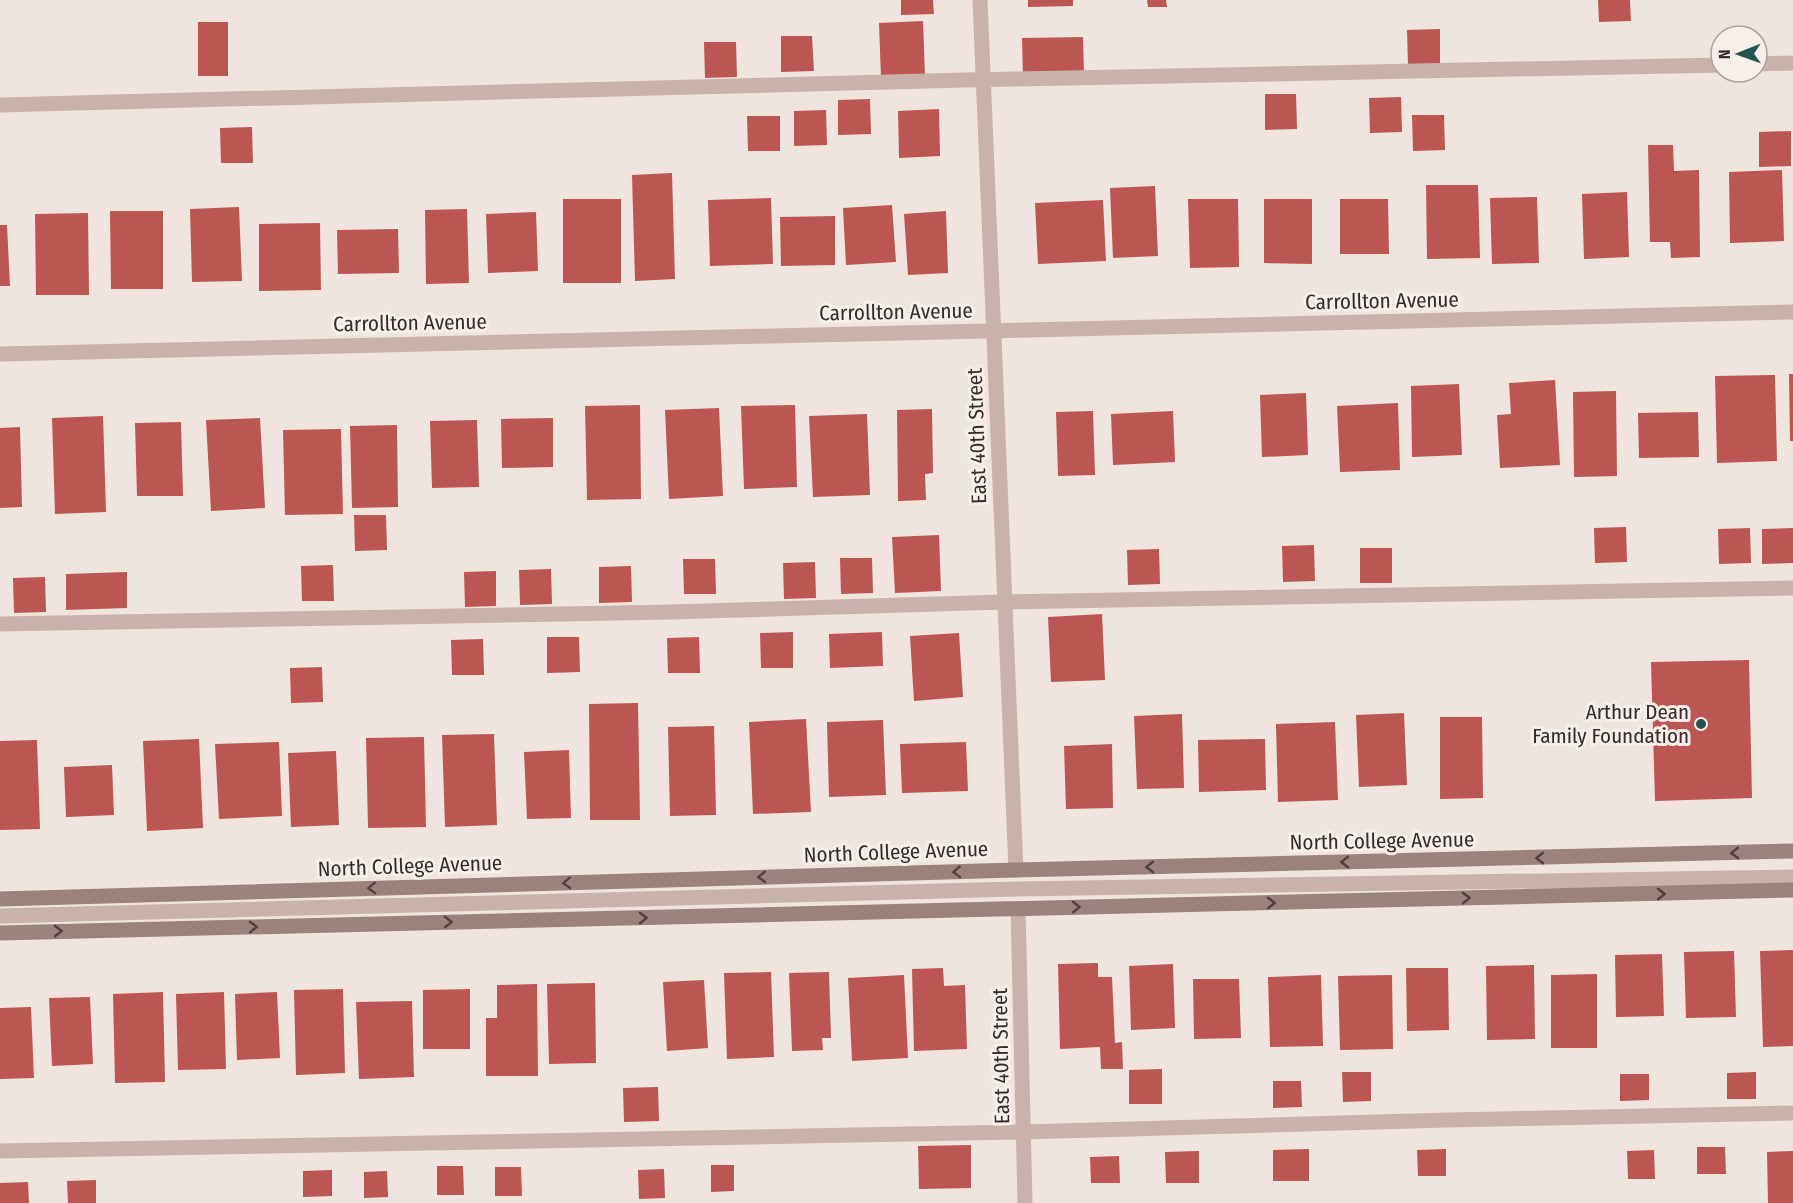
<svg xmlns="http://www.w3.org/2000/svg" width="1793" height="1203" font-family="'Fira Sans Condensed',sans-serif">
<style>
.building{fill:#bb5652}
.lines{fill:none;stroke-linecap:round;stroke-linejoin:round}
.service{stroke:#c8b2ab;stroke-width:15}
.minor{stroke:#c8b2ab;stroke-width:15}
.secondary{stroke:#9b827d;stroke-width:15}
.oneway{stroke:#4f413f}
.poi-dot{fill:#23544d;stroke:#f8efeb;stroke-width:2}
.labels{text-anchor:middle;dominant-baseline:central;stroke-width:6;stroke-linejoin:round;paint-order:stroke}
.street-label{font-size:21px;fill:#362b2a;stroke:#f8efeb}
.poi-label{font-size:21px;fill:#362b2a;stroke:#f8efeb;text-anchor:end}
</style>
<rect width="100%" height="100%" fill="#f0e4de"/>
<!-- building -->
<g class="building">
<polygon points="901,0 933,0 934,14 901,15"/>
<polygon points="1028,0 1073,0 1073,6 1028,7"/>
<polygon points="1147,0 1166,0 1167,7 1148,7"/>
<polygon points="1598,0 1630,0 1631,21 1599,22"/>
<polygon points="923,21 925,76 881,78 879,23"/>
<rect x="198" y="22" width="30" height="54"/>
<polygon points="1440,29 1440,64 1408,65 1407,30"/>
<polygon points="781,36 812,36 814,71 781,72"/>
<polygon points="1083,37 1084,75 1023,77 1022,38"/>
<polygon points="704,42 736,42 737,77 705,78"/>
<polygon points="1265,94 1296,94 1297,129 1265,130"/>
<polygon points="1401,97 1402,132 1370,133 1369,98"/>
<polygon points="870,99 871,134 838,135 838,100"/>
<polygon points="939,109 940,156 899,158 898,111"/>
<polygon points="826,110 827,145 794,146 794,111"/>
<polygon points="1412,115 1444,115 1445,150 1413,151"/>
<polygon points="747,116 780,116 780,151 748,151"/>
<polygon points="252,127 253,163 221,163 220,128"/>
<polygon points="1791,131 1791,166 1759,167 1759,132"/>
<polygon points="1648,145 1673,145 1674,171 1699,170 1700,257 1671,258 1670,242 1650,242"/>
<polygon points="1782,170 1784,241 1730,243 1729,172"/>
<polygon points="672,173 675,279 635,281 632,175"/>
<polygon points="1426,185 1478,185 1480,258 1427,259"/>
<polygon points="1155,186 1158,256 1113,258 1110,188"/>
<polygon points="1627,192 1629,257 1584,259 1582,194"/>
<polygon points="1537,197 1539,263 1492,264 1490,198"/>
<polygon points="771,198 773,264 710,266 708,200"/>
<rect x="563" y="199" width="58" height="84"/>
<polygon points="1188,199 1238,199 1239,267 1190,268"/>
<polygon points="1264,199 1312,199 1312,264 1264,263"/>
<polygon points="1340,199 1388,199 1389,254 1340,254"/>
<polygon points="1103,200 1106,261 1038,264 1035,203"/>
<polygon points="892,205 896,262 846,265 843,208"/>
<polygon points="239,207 242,281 192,282 190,209"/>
<polygon points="467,209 469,283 426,284 425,210"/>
<polygon points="110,211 163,211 163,289 111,289"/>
<polygon points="946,211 948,273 908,275 904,214"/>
<polygon points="536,212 538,271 488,273 486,214"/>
<polygon points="88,213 89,295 36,295 35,214"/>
<polygon points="835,216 835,265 781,266 780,217"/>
<polygon points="320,223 321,290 259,291 259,224"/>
<polygon points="0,225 7,225 10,286 0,286"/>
<polygon points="398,229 399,273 338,274 337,230"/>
<polygon points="1789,374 1793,374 1793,441 1790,441"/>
<polygon points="1775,375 1777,461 1717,463 1715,376"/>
<polygon points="1555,380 1560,465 1500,468 1497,415 1511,414 1509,383"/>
<polygon points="1459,384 1462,455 1412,457 1411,386"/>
<polygon points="1616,391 1617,476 1574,477 1573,392"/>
<polygon points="1306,393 1308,455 1262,457 1260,395"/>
<polygon points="1398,403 1400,470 1340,472 1337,406"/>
<polygon points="640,405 641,499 587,500 585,406"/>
<polygon points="795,405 797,487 744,489 741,406"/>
<polygon points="719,408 723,496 669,499 665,410"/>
<polygon points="932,409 933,473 925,474 926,500 898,501 897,410"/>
<polygon points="1093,411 1095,475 1058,476 1056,412"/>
<polygon points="1173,411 1175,462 1113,465 1111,414"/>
<polygon points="1698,412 1699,457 1639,458 1638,413"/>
<polygon points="867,414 870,495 813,497 809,416"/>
<polygon points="103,416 106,512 55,514 52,418"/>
<polygon points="260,418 265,508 211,511 206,420"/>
<polygon points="553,418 553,467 502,468 501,419"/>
<polygon points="477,420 479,487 432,488 430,421"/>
<polygon points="181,422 183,496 137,496 135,423"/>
<polygon points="397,425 398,507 352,508 350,426"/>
<polygon points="20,427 22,507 0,508 0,428"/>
<polygon points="341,429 343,514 285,515 283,430"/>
<polygon points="354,515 386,515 387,550 355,551"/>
<polygon points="1626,527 1627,562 1595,563 1594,528"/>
<polygon points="1750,528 1751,563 1719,564 1718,529"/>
<polygon points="1793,528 1793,563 1762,564 1762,529"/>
<polygon points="939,535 941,591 895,593 892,537"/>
<polygon points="1314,545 1315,581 1283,582 1282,546"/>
<rect x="1360" y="548" width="32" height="35"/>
<polygon points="1159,549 1160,584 1128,585 1127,550"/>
<polygon points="840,558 872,558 873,593 841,594"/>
<polygon points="683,559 715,559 716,594 684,594"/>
<polygon points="815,562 816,598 784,599 783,563"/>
<polygon points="333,565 334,601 302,601 301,566"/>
<polygon points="631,566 632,602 599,603 599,567"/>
<polygon points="551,569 552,604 520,605 519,570"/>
<polygon points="496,571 496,606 465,607 464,572"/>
<polygon points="127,572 127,608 66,610 66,574"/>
<polygon points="45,577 46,612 14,613 13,578"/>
<polygon points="1102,614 1105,680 1051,682 1048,617"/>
<polygon points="793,632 793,668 761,668 760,633"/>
<polygon points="882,632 883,666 830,668 829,634"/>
<polygon points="959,633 963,697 914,701 910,636"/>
<polygon points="547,637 579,637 580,672 547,673"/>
<polygon points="699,637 700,673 668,673 667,638"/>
<polygon points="483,639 484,675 452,675 451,640"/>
<polygon points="1749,660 1752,798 1655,801 1651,662"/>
<polygon points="322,667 323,702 291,703 290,668"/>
<polygon points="638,703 640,820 590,820 589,704"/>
<polygon points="1404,713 1407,785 1359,787 1356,715"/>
<polygon points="1182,714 1184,788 1137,789 1134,716"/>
<polygon points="1440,717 1482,717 1483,798 1440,799"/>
<polygon points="806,719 811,812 753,814 749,722"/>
<polygon points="883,720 886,795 829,797 827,722"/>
<polygon points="1335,722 1338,800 1278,802 1276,724"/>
<polygon points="714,726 716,815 670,816 668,727"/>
<polygon points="494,734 497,825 445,827 442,735"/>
<polygon points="424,737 426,827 368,828 366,738"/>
<polygon points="199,739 203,828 147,831 143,741"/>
<polygon points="1265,739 1266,790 1199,792 1198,740"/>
<polygon points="37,740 40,829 0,830 0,741"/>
<polygon points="279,742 282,816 219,819 215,744"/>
<polygon points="966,742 968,791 902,793 900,744"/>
<polygon points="1112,744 1113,808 1066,809 1064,746"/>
<polygon points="569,750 571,818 527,819 524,752"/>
<polygon points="336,751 339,825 291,827 288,753"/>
<polygon points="112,765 114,815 66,817 64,767"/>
<polygon points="1793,950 1793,1046 1763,1047 1760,951"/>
<polygon points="1734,951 1736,1017 1686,1018 1684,952"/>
<polygon points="1662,954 1664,1016 1616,1017 1615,955"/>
<polygon points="1098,963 1098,977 1112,977 1115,1043 1122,1042 1123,1069 1101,1069 1100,1047 1060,1049 1058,964"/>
<polygon points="1173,964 1175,1028 1131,1030 1129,966"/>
<polygon points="1534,965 1535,1039 1487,1040 1486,966"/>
<polygon points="943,968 944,986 965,985 967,1049 914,1051 912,969"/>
<polygon points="1406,968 1448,968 1449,1030 1407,1031"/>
<polygon points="771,972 774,1057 727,1059 724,973"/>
<polygon points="829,972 831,1038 822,1038 823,1050 792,1051 789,973"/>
<polygon points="1597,974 1597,1048 1551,1048 1551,975"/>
<polygon points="904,975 908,1058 852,1061 848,978"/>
<polygon points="1321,975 1323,1046 1270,1047 1268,977"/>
<polygon points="1392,975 1393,1049 1340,1050 1338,976"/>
<polygon points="1193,979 1239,979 1241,1038 1194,1039"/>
<polygon points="704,980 708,1048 667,1051 663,982"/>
<polygon points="595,983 596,1063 549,1064 547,984"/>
<polygon points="537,984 538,1076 486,1076 486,1018 497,1018 497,985"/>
<polygon points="343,989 345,1073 296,1075 294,990"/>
<polygon points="470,989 470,1049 423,1049 423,990"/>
<polygon points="163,992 165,1082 115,1083 113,994"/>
<polygon points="224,992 226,1069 178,1070 176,994"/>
<polygon points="277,992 280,1058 237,1060 235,994"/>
<polygon points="90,997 93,1064 52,1066 49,998"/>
<polygon points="412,1001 414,1077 359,1079 356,1002"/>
<polygon points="31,1007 34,1078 0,1079 0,1008"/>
<polygon points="1162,1069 1162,1104 1129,1104 1129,1070"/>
<polygon points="1342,1072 1371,1072 1371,1101 1343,1102"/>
<polygon points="1756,1072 1756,1099 1727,1099 1727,1073"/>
<polygon points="1620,1074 1649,1074 1649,1100 1620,1101"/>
<polygon points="1273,1081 1301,1081 1302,1107 1273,1108"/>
<polygon points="658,1087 659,1121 624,1122 623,1088"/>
<polygon points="971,1145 971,1188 919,1189 918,1146"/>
<polygon points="1697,1147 1725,1147 1726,1174 1697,1174"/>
<polygon points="1309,1149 1309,1181 1273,1181 1273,1150"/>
<polygon points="1446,1149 1446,1176 1418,1176 1417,1150"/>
<polygon points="1654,1150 1655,1179 1628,1179 1627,1151"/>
<polygon points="1199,1151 1199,1183 1166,1183 1165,1152"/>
<polygon points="1793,1151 1793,1203 1768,1203 1767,1152"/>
<polygon points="1119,1156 1120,1183 1091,1183 1090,1157"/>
<polygon points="711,1165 734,1165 734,1191 711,1192"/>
<polygon points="437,1166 463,1166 464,1195 437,1195"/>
<polygon points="495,1167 521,1167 522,1196 495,1196"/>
<polygon points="664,1169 665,1198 639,1199 638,1170"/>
<polygon points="332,1170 332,1196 303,1197 303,1171"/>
<polygon points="387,1171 388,1197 364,1198 364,1172"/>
<polygon points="96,1180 96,1203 68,1203 67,1181"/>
<polygon points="28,1182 29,1203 0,1203 0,1183"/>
</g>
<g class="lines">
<!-- service -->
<g class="service">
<polyline points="1757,64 1793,63"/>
<polyline points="0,105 965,80 1721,65"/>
<polyline points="0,624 671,612 1004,602 1793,588"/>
<polyline points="0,916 1016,889 1793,877"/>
<polyline points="0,1151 1023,1132 1447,1120 1793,1113"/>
</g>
<!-- minor -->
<g class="minor">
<polyline points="980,0 1016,870"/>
<polyline points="0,354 1793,312"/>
<polyline points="1018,909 1025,1203"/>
</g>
<!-- secondary -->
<g class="secondary">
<polyline points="0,899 1016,870 1793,851"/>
<polyline points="0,933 1793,890"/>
</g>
</g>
<!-- one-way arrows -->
<defs><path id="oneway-chevron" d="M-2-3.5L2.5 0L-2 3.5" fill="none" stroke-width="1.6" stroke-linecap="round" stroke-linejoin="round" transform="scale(1.5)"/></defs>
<g class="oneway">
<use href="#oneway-chevron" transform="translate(1735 853) rotate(179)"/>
<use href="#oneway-chevron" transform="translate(1540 858) rotate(179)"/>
<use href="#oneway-chevron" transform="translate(1345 862) rotate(179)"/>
<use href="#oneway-chevron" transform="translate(1150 867) rotate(179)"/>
<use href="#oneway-chevron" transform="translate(957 872) rotate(178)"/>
<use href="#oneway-chevron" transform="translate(762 877) rotate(178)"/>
<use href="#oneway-chevron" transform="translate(567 883) rotate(178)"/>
<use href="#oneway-chevron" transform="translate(372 888) rotate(178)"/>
<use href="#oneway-chevron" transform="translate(1661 894) rotate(-1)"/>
<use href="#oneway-chevron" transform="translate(1466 898) rotate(-1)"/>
<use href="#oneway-chevron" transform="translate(1271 903) rotate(-1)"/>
<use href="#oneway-chevron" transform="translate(1076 907) rotate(-1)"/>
<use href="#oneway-chevron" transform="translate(643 918) rotate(-1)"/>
<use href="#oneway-chevron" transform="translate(448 922) rotate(-1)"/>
<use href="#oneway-chevron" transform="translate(253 927) rotate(-1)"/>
<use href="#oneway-chevron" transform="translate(58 931) rotate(-1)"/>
</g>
<!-- markers -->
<circle class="poi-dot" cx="1701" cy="724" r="6"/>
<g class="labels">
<!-- street labels -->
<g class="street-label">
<text transform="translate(1382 301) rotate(-1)">Carrollton Avenue</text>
<text transform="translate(896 312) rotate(-1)">Carrollton Avenue</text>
<text transform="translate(410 323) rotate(-1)">Carrollton Avenue</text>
<text transform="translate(977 436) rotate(-92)">East 40th Street</text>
<text transform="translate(1382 841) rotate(-1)">North College Avenue</text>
<text transform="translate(896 852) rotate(-2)">North College Avenue</text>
<text transform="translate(410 866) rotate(-2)">North College Avenue</text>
<text transform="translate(1001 1056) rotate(-91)">East 40th Street</text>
</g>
<!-- poi labels -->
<g class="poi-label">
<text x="1689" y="712">Arthur Dean<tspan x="1689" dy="24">Family Foundation</tspan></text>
</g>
</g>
<!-- north arrow -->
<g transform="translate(1739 54) rotate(269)"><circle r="28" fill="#f8efeb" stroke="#aaa19e" stroke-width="1.5"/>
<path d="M0-4.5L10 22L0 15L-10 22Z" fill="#23544d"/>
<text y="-9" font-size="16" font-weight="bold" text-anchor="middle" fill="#362b2a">N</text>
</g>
</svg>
